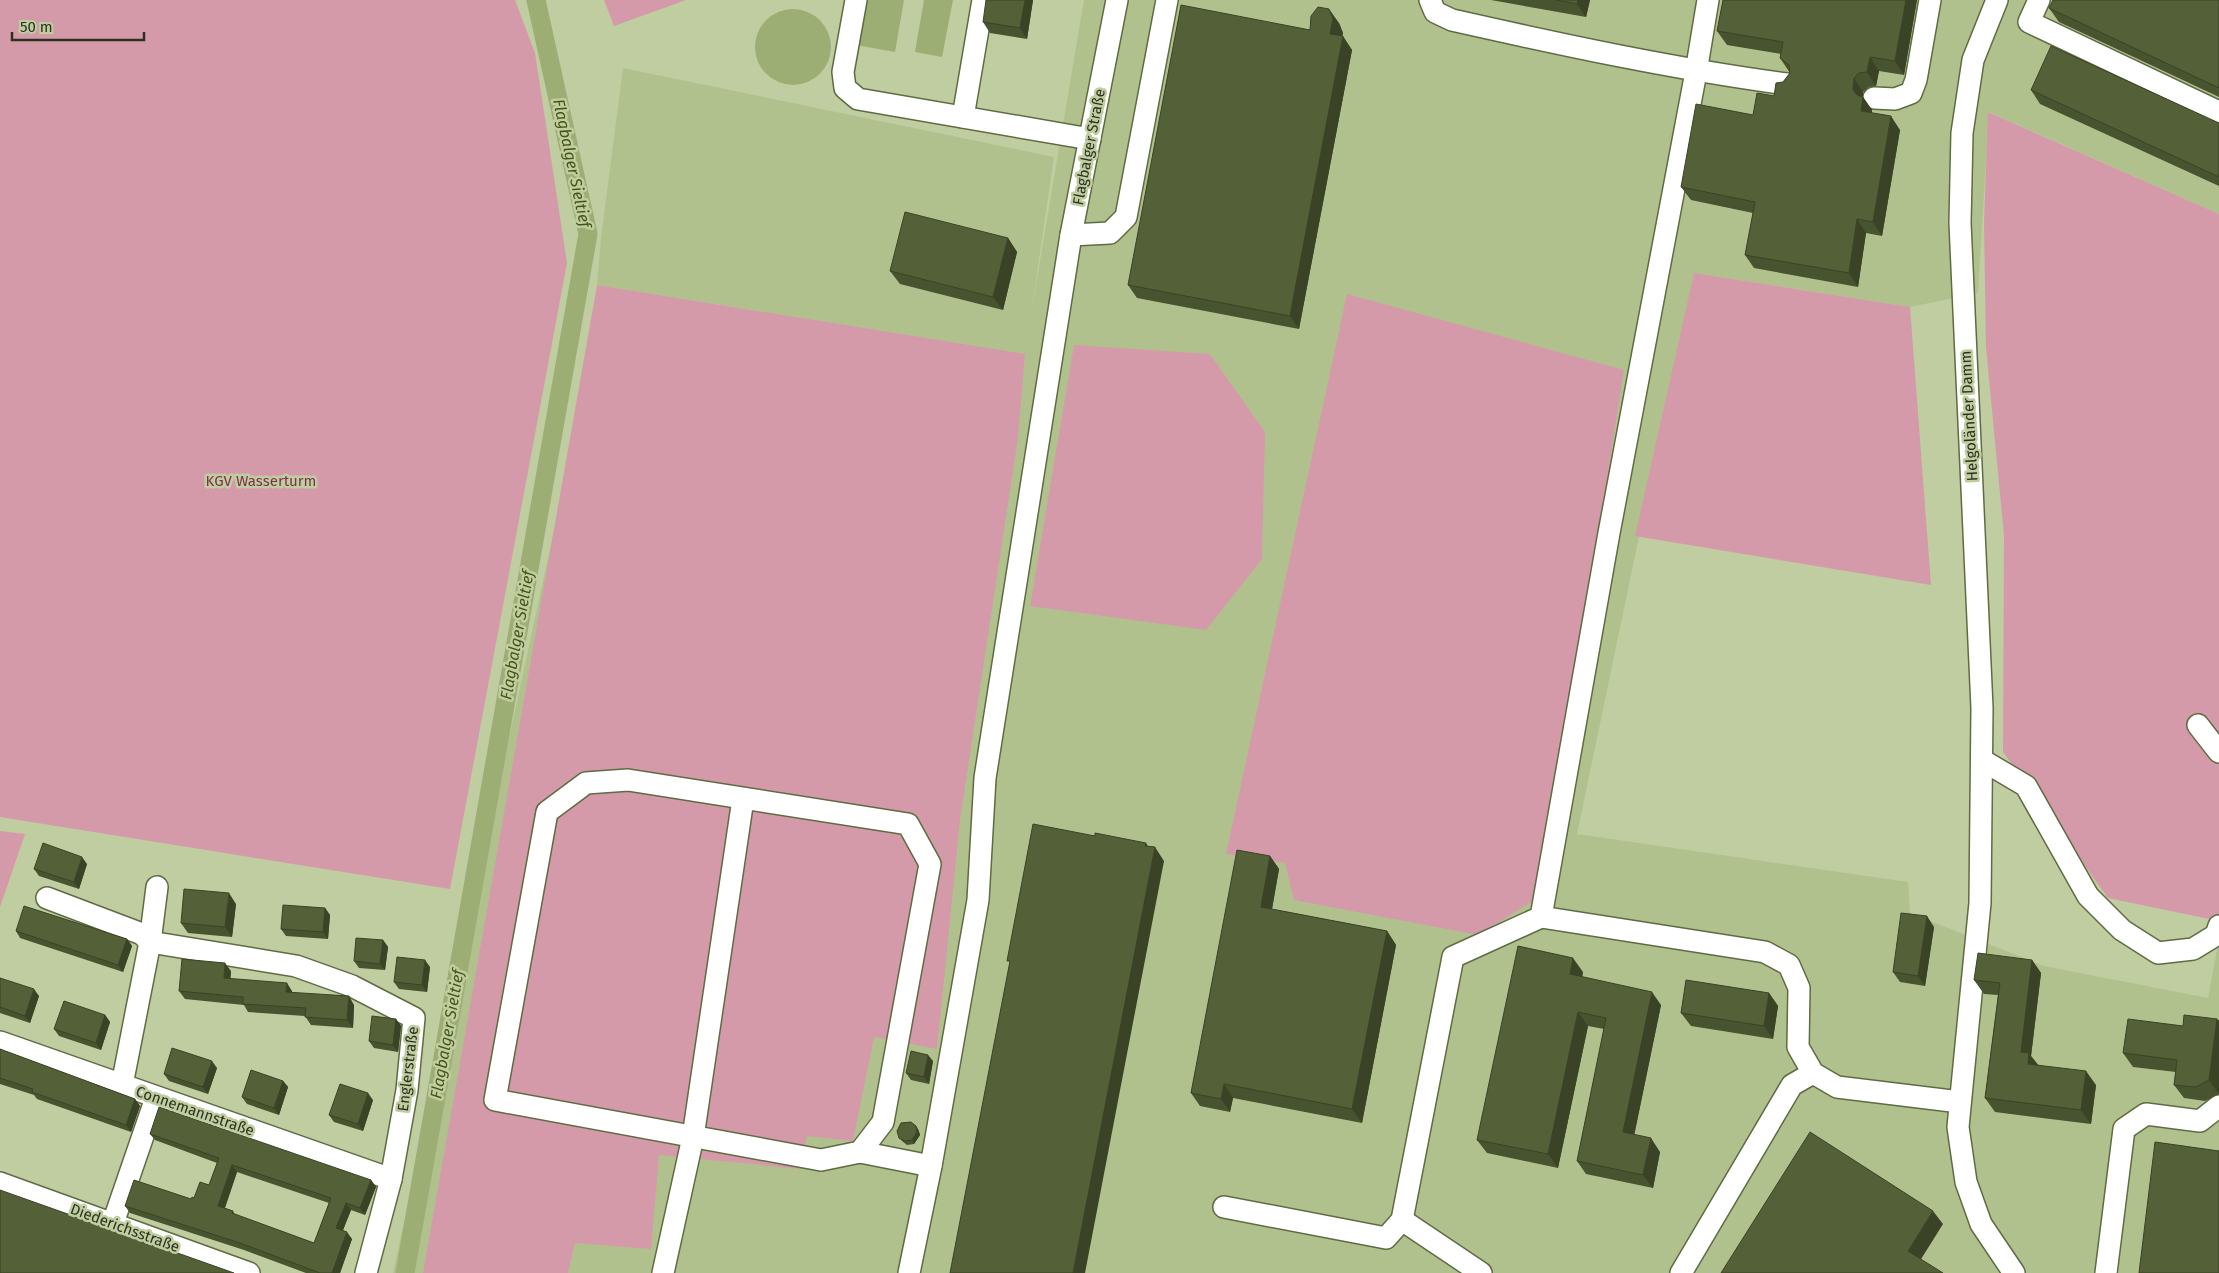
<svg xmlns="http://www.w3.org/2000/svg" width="2219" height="1273" font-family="'Fira Sans',sans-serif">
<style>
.built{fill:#b1c18e}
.green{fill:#d59aa9}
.water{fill:#9cae74}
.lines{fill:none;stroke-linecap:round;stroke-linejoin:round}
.canal{stroke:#9cae74;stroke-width:19}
.minor-casing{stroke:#5f6b42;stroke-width:24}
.minor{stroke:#fff;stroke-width:21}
.wall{fill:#48532f;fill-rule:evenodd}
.shaded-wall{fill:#3b4326}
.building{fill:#546037;stroke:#3b4326;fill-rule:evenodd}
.labels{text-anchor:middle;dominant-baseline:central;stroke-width:5;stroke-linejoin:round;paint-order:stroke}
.street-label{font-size:15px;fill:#2c3120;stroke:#bfcda0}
.park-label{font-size:15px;fill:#80324c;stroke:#bfcda0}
.water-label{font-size:16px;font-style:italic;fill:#465515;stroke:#bfcda0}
</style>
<rect width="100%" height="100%" fill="#bfcda0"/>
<!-- built -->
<polygon class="built" points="1084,0 2219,0 2219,214 1989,112 1978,293 1910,307 1694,273 1577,834 1908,882 1910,913 2044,966 2208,998 2219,939 2219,1273 393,1273 591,360 1018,438 1024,354 597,285 601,238 623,68 1054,157 1031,314"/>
<!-- green -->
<g class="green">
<polygon points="0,0 515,0 535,53 567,263 450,889 0,817"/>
<polygon points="604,0 686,0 614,26"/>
<polygon points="1988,112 2219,214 2219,921 2108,898 2003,752 2004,536 1986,347 1984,223"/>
<polygon points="1694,273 1910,307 1931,585 1635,536"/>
<polygon points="597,285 1025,354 1018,438 960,820 937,1049 874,1037 853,1141 807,1136 801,1169 659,1155 651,1249 575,1243 568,1273 423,1273"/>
<polygon points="1347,294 1624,370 1552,831 1535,900 1478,935 1294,900 1285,863 1226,854"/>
<polygon points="1074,345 1210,354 1265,432 1262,559 1206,630 1030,606"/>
<polygon points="0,831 25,834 0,907"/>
</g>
<!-- water -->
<g class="water">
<polygon points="864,0 904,0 895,52 856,45"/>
<polygon points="924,0 953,0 942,57 915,52"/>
<circle cx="793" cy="47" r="38"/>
</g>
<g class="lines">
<!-- canal -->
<polyline class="canal" points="405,1273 588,234 536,0"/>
<defs>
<g id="minor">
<polyline points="856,0 843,72 845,88 858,99 1090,139"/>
<path d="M1430 0 1435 12 1452 20C1563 45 1674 69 1787 84"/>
<polyline points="1997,0 1973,60 1962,133 1960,223 1982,708 1980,903 1958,1127 1966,1182 1981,1224 2014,1273"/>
<polyline points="2039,0 2029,22 2219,112"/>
<polyline points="1874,98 1895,99 1911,93 1916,80 1930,0"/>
<polyline points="963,117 983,0"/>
<polyline points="1071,235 1110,233 1126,217 1167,0"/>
<polyline points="2198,725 2219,752"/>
<polyline points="1982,760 2026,786 2088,896 2122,930 2158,953 2193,949 2216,935 2219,926"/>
<polygon points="628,780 908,824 930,864 883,1122 860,1152 821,1160 495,1100 547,812 586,783"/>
<polyline points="47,898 142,934 150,942 296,966 352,986 414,1018 407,1090 391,1179 366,1273"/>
<polyline points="1541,917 1765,952 1789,965 1799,988 1798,1047 1813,1073 1837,1087 1960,1102"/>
<polyline points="0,1042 391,1179"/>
<polyline points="122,1085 150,942 157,887"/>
<polyline points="860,1152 931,1166"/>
<polyline points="0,1183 249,1273"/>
<polyline points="1224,1207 1386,1238 1402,1220 1453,957 1541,917 1609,533 1696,72 1708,0"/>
<polyline points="1402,1220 1481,1273"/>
<polyline points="113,1223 156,1098"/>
<polyline points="663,1273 693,1137 743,799"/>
<polyline points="909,1273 931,1166 978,900 985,778 1071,235 1117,0"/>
<polyline points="1681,1273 1792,1085 1813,1073"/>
<polyline points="2106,1273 2124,1129 2146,1114 2200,1121 2219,1106"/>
</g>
</defs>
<!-- minor casing -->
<use href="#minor" class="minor-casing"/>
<!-- minor -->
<use href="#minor" class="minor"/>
</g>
<!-- wall -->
<g class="wall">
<polygon points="1033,0 1027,39 990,33 983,22"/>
<polygon points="1491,0 1590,0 1586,17"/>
<polygon points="1723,0 1917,0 1904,75 1879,71 1876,86 1869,87 1863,92 1863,97 1872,110 1872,113 1900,130 1882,236 1866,233 1858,287 1754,268 1745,255 1753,213 1691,200 1681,187 1753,115 1774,96 1783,82 1790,73 1780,58 1781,54 1727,45 1717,31"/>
<polygon points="2219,0 2219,97 2059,22 2049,8"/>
<polygon points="1339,23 1343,33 1342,36 1352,50 1299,329 1137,298 1128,285 1310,30"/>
<polygon points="2031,90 2219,123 2219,186 2040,104"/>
<polygon points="1008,238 1017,252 1003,310 900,284 890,271"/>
<polygon points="1270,856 1279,869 1272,909 1387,931 1396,945 1362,1123 1233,1098 1230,1112 1200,1106 1191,1093"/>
<polygon points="87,864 79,889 39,876 34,869"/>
<polygon points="236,904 232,937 188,933 181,923"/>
<polygon points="325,908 330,915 328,939 286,936 281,929"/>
<polygon points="1934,927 1925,986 1900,982 1893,972"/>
<polygon points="16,931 127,939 132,946 123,972 20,938"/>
<polygon points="383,940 388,947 385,970 359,968 354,961"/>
<polygon points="2032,960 2041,973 2031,1056 2038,1065 2096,1085 2091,1124 1995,1112 1985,1098 1998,995 1984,994 1974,980"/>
<polygon points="430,967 427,992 399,989 394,982"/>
<polygon points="231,971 230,979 292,991 292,992 354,1005 353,1028 311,1025 305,1016 248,1012 244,1005 185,999 179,991"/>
<polygon points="1583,972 1582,977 1661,1005 1634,1135 1660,1152 1653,1188 1586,1174 1577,1161 1604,1029 1588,1026 1558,1168 1487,1153 1477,1140"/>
<polygon points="0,978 39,996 30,1023 0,1013"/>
<polygon points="1769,993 1778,1006 1773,1039 1691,1026 1681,1013"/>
<polygon points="105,1015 110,1022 101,1050 59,1036 54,1029"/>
<polygon points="396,1019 401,1026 398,1052 374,1048 369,1041"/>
<polygon points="2217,1019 2219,1021 2219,1094 2205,1101 2184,1098 2174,1085 2176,1072 2133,1067 2123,1053 2183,1026"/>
<polygon points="0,1049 135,1099 140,1106 131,1132 37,1099 34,1095 0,1084"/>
<polygon points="933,1061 929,1084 911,1080 906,1073"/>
<polygon points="217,1068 208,1094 169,1081 164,1074"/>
<polygon points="283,1081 288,1087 279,1115 247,1104 242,1097"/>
<polygon points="373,1100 363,1131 334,1122 329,1115"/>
<polygon points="918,1129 920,1135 914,1144 907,1145 902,1141 899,1138"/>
<path d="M150 1134 371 1180 376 1187 365 1215 351 1210 343 1230 352 1239 340 1273H306L244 1250 130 1213 125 1206 191 1199 194 1198 209 1185 217 1163 155 1140ZM237 1172 329 1203 314 1243 235 1215 233 1211 225 1208Z"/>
</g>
<!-- shaded-wall -->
<g class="shaded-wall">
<polygon points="1025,0 1033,0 1027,39 1020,28"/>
<polygon points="1578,0 1590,0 1586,17 1577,4"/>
<polygon points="1906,0 1917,0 1904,75 1895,61"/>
<polygon points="1329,9 1339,23 1343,33 1339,47 1330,34"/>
<polygon points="1343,36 1352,50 1299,329 1290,316"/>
<polygon points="1870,57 1879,71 1876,86 1867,72"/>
<polygon points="1854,78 1863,92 1863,97 1872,110 1870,124 1861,111 1853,90"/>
<polygon points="1891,116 1900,130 1882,236 1873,222"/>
<polygon points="1857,219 1866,233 1858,287 1849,273"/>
<polygon points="1008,238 1017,252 1003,310 993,297"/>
<polygon points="1146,843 1153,854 1155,847 1164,861 1085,1273 1073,1273"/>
<polygon points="1270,856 1279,869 1270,920 1261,907"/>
<polygon points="82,857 87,864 79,889 74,882"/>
<polygon points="229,893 236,904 232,937 225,927"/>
<polygon points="325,908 330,915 328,939 323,932"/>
<polygon points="1927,916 1934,927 1925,986 1918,976"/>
<polygon points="1387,931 1396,945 1362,1123 1352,1109"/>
<polygon points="127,939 132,946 123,972 118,965"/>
<polygon points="383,940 388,947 385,970 380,964"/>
<polygon points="1573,958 1583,972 1580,988 1570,974"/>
<polygon points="425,960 430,967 427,992 422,985"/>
<polygon points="2032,960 2041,973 2031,1056 2039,1066 2028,1064 2021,1052"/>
<polygon points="225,963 231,971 230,987 224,978"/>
<polygon points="287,983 292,991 292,1000 286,992"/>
<polygon points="34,989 39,996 30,1023 25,1016"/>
<polygon points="1652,992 1661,1005 1632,1146 1623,1132"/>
<polygon points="1769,993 1778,1006 1773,1039 1764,1026"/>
<polygon points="349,996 354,1005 353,1028 347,1020"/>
<polygon points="1578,1012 1588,1026 1558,1168 1548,1154"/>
<polygon points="105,1015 110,1022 101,1050 96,1043"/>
<polygon points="396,1019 401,1026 398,1052 393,1045"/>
<polygon points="2217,1019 2219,1021 2219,1094 2209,1080"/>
<polygon points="928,1055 933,1061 929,1084 924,1077"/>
<polygon points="212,1061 217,1068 208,1094 203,1087"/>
<polygon points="2086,1071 2096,1085 2091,1124 2081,1110"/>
<polygon points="283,1081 288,1087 279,1115 274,1108"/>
<polygon points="1224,1084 1233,1098 1230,1112 1221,1099"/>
<polygon points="368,1093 373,1100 363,1131 358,1124"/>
<polygon points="135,1099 140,1106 131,1132 126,1125"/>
<polygon points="916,1126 918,1129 920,1135 914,1144 912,1140"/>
<polygon points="1651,1138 1660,1152 1653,1188 1643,1175"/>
<polygon points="232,1165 237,1172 223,1213 218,1206"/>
<polygon points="371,1180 376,1187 365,1215 360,1208"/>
<polygon points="346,1203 351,1210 341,1235 336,1228"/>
<polygon points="1933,1211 1943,1224 1918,1264 1908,1251"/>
<polygon points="347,1232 352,1239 340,1273 332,1273"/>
</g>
<!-- building -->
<g class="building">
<polygon points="986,0 1025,0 1020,28 983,22"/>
<polygon points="1556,0 1578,0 1577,4"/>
<polygon points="1723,0 1906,0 1895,61 1870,57 1867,72 1859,73 1854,78 1853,90 1857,95 1863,97 1861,111 1891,116 1873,222 1857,219 1849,273 1745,255 1755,202 1681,187 1696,104 1753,115 1757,93 1774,96 1776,83 1783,82 1790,73 1789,65 1780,58 1783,42 1717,31"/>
<polygon points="2053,0 2219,0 2219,88 2049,8"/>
<polygon points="1181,5 1310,30 1311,16 1318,7 1329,9 1333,19 1330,34 1343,36 1290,316 1128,285"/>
<polygon points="2051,46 2219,123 2219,177 2031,90"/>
<polygon points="905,212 1008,238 993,297 890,271"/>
<polygon points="1033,824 1095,836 1095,833 1146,843 1145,846 1155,847 1073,1273 950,1273 1010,961 1007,961"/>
<polygon points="43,843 82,857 74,882 34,869"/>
<polygon points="1237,850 1270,856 1261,907 1387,931 1352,1109 1224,1084 1221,1099 1191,1093"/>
<polygon points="184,889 229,893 225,927 181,923"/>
<polygon points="283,905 325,908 323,932 281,929"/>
<polygon points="24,906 127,939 118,965 16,931"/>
<polygon points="1901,913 1927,916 1918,976 1893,972"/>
<polygon points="356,938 383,940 380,964 354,961"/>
<polygon points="1518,946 1573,958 1570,974 1652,992 1623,1132 1651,1138 1643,1175 1577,1161 1606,1018 1578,1012 1548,1154 1477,1140"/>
<polygon points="1978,953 2032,960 2021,1052 2029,1053 2028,1064 2086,1071 2081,1110 1985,1098 2000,983 1974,980"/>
<polygon points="397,957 425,960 422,985 394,982"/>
<polygon points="182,959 225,963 224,978 287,983 286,992 349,996 347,1020 305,1017 306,1008 243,1004 243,997 179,991"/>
<polygon points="0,978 34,989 25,1016 0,1007"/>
<polygon points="1686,980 1769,993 1764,1026 1681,1013"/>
<polygon points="64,1001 105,1015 96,1043 54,1029"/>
<polygon points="2184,1015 2217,1019 2209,1080 2196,1087 2174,1085 2177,1060 2123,1053 2128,1019 2183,1026"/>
<polygon points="372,1016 396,1019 393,1045 369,1041"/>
<polygon points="172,1048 212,1061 203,1087 164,1074"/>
<polygon points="0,1049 135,1099 126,1125 32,1092 33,1089 0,1078"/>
<polygon points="911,1051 928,1055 924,1077 906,1073"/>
<polygon points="251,1070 283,1081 274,1108 242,1097"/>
<polygon points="340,1084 368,1093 358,1124 329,1115"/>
<path d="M159 1107 371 1180 360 1208 346 1203 336 1228 347 1232 332 1273H320L240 1243 125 1206 134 1180 191 1199 192 1197 194 1198 200 1182 209 1185 219 1158 150 1134ZM232 1165 331 1198 314 1243 232 1213 233 1211 218 1206Z"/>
<polygon points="911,1122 916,1126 917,1132 912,1140 905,1141 899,1138 897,1131 901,1123"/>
<polygon points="1810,1132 1933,1211 1908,1251 1943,1273 1721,1273"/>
<polygon points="2155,1142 2219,1151 2219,1273 2139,1273"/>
<polygon points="0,1190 234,1273 0,1273"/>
</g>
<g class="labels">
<!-- street labels -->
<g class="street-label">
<text transform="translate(1089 147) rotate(-79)">Flagbalger Straße</text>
<text transform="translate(1969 416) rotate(-93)">Helgoländer Damm</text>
<text transform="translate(408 1069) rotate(-83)">Englerstraße</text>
<text transform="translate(195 1111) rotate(19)">Connemannstraße</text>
<text transform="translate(125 1228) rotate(20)">Diederichsstraße</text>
</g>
<!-- park labels -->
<g class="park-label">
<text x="261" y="481">KGV Wasserturm</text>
</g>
<!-- water labels -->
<g class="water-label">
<text transform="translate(572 163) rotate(78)">Flagbalger Sieltief</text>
<text transform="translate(517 635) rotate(-80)">Flagbalger Sieltief</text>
<text transform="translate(447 1034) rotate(-80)">Flagbalger Sieltief</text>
</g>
</g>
<!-- scale -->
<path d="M12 32v8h132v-8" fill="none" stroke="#2c3120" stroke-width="2.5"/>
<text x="20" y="32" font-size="15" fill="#2c3120" stroke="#bfcda0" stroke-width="4" paint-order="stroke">50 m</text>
</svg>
